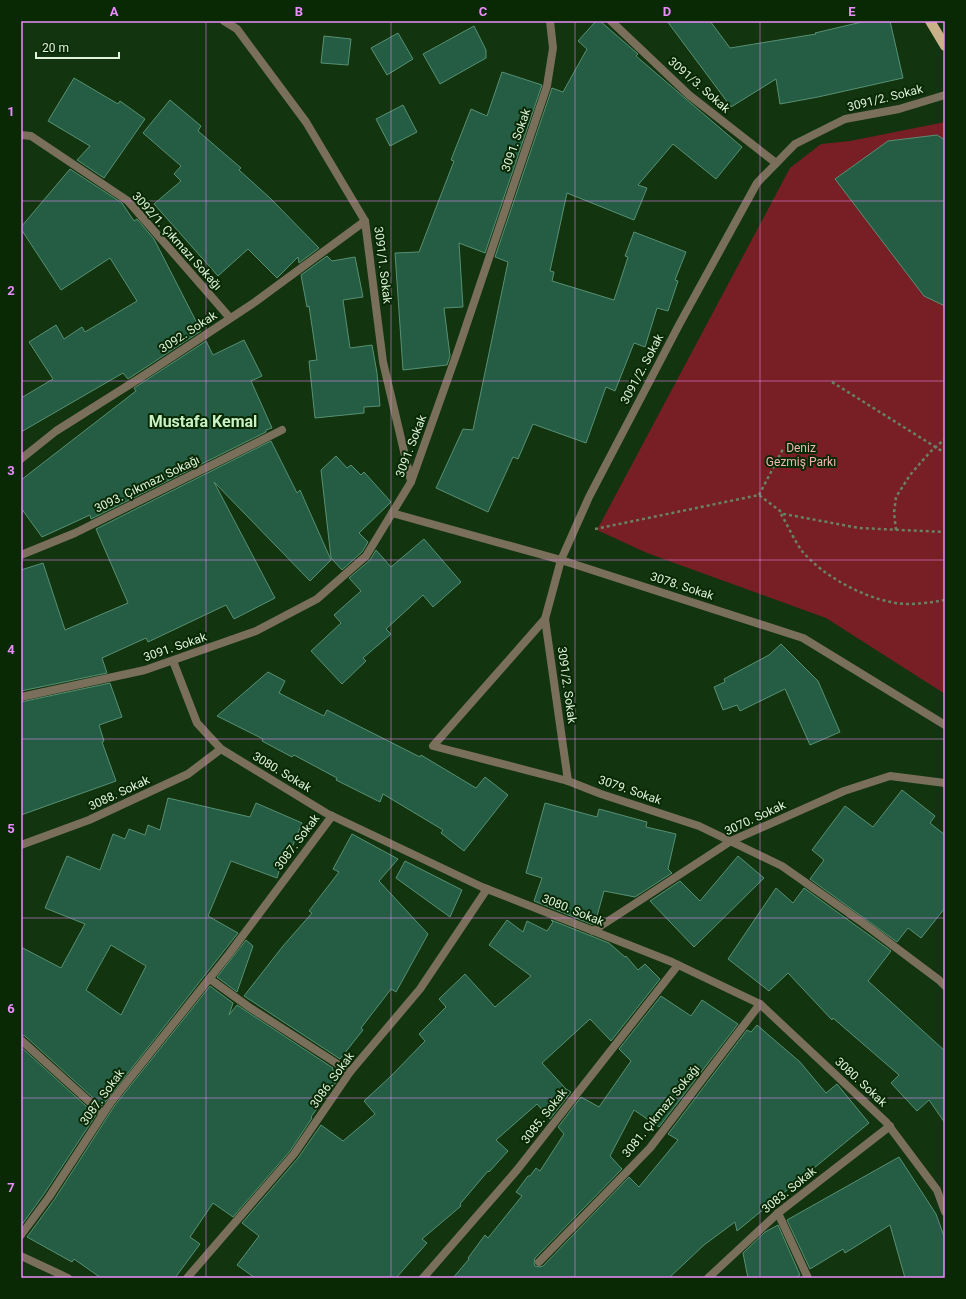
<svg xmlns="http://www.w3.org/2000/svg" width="966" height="1299" font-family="Roboto,sans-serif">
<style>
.green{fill:#771f25}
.building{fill:#245d44;stroke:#589074;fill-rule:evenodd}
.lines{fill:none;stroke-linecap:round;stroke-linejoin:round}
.path{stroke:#678363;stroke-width:2.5;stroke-dasharray:3 3;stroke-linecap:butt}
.street{stroke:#7a6f5a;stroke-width:8}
.primary{stroke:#cab288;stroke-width:10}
.grid{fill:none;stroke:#eb8dfc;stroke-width:1;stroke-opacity:0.55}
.labels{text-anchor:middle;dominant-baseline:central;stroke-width:4;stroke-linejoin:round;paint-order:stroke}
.street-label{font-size:12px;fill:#dff2db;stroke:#082904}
.park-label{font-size:12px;fill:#efb5b2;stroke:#082904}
.district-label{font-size:16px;font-weight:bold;fill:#c9f1c3;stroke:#082904}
.neatline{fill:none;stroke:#eb8dfc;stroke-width:1.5}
.grid-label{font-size:13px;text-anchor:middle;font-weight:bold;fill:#eb8dfc}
</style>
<rect width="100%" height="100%" fill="#12340e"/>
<!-- green -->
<polygon class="green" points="945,122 945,694 826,618 647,553 597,530 790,168 821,144 850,141"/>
<!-- building -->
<g class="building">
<polygon points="596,21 600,21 638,54 636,56 742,147 716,179 673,144 638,185 647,188 634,220 567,193 550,271 554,272 552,281 614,300 628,257 625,256 634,232 686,252 675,280 678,281 668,311 657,308 645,347 634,343 615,391 606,387 586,443 533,424 518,459 513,457 488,512 436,488 463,429 473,430 508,262 495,257 552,88 563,92 587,49 578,41"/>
<polygon points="667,21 710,21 730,48 816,34 815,33 866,21 890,21 903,78 818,97 780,104 776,79 731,107"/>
<polygon points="474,26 486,50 486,58 440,84 423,54"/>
<polygon points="398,33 413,59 387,75 371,48"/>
<polygon points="324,36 351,39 348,65 321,63"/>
<polygon points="502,72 542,85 485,253 459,243 463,307 444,308 450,356 447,365 403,370 395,253 419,252 454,161 451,160 471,109 487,116"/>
<polygon points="74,78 118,104 120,101 145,119 104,178 77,160 90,146 48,121"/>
<polygon points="170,100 201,126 198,131 241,168 239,170 270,198 319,248 299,263 298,257 277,278 248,249 218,276 154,204 181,181 174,174 181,166 143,133"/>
<polygon points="403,105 417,132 390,146 376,119"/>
<polygon points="937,135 945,140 945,306 924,296 835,179 888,141"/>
<polygon points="70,169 122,203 134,221 137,219 154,239 201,331 128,379 123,373 21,432 21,398 53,379 29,342 56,325 64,339 82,327 85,332 137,301 110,258 61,290 21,229 21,227"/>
<polygon points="327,256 332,261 355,257 363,297 343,300 350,348 372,345 377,373 380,406 364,407 364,413 315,418 309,361 317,360 309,306 307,307 301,275"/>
<polygon points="244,340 262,376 251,381 272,428 266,430 266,432 91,519 90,515 42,537 21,508 21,480 136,391 134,388 206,341 213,355"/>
<polygon points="271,441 297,493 300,490 331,560 310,581 214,482 275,598 234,619 226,605 148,642 146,638 102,658 107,673 21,691 21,570 43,563 65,630 128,603 96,529"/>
<polygon points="336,456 347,468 351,465 361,475 364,472 391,502 359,533 368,542 362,552 342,570 331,558 321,470"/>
<polygon points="424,539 461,582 433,607 423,595 386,629 391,634 363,658 366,661 342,684 311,651 341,623 334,615 361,591 349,578 370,560 376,550 391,567"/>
<polygon points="781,644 818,681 840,732 810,745 785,689 740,711 737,705 723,710 714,687 725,682 724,679 769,655"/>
<polygon points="268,672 285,681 279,693 324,716 327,710 420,757 421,755 476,788 485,777 508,795 464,851 441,833 443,830 383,794 380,802 336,780 337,778 294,755 292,757 262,741 263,739 217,716"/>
<polygon points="110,683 122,717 99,725 104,741 102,742 116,781 21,815 21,702"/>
<polygon points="902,790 935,816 930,823 945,835 945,908 921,938 908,928 897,942 810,879 824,860 812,850 845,806 873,827"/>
<path d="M168 798 250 817 256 803 302 823 288 857 284 855 277 878 231 861 208 916 238 933 102 1106 25 1036 21 1035V947L61 968 85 924 45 908 67 856 100 870 113 834 125 839 129 829 145 835 148 825 160 830ZM111 945 146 966 121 1015 86 990Z"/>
<polygon points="545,803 597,817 599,809 647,822 646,827 676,834 668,869 672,873 635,897 604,891 595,923 593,925 534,901 542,878 526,873"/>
<polygon points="352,834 398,859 379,881 428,934 396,992 391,989 361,1028 363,1030 340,1059 244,996 283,946 312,913 309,911 339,872 333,869"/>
<polygon points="738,856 764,878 694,947 650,901 680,881 700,901"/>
<polygon points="405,861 462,890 450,917 396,878"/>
<polygon points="776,888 793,903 804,888 891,951 868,981 945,1051 945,1123 929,1100 917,1111 891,1083 899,1075 833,1018 832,1020 788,973 769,991 728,959"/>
<polygon points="507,920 523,932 527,921 547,931 553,922 551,920 609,943 625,957 626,956 638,970 645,964 660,979 611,1041 590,1019 542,1063 566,1089 571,1092 550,1119 537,1104 496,1140 508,1151 489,1172 488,1171 460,1204 461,1206 422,1239 427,1243 396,1278 255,1278 237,1265 259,1236 242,1223 298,1158 321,1125 343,1141 375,1114 364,1101 391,1076 425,1041 419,1034 446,1007 439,999 465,974 495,1007 531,976 489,945"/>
<polygon points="246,940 253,946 237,992 217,977"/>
<polygon points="210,986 233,1003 229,1015 237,1005 333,1068 332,1069 341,1075 311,1117 312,1118 290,1151 233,1217 213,1203 190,1237 200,1244 175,1278 101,1278 74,1259 72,1262 27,1237 54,1200 115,1105"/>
<polygon points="661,996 691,1016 702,1000 738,1024 659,1127 634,1110 610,1156 622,1169 535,1258 534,1263 535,1266 540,1267 543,1266 629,1177 639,1187 678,1140 668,1134 747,1030 751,1032 757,1025 800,1062 826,1093 837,1084 869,1123 737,1231 735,1222 704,1245 669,1278 453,1278 469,1259 468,1258 485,1235 488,1238 522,1196 516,1192 528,1176 530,1176 536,1168 540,1171 564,1134 558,1127 581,1097 599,1107 631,1061 619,1049"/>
<polygon points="21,1047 96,1115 44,1194 21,1226"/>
<polygon points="899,1157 936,1214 945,1239 945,1278 905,1278 890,1225 845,1253 843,1249 810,1269 787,1220"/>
<polygon points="778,1225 800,1275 795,1278 748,1278 743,1253 765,1232"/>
</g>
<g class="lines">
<!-- path -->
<g class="path">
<polyline points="832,382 945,453"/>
<polyline points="759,495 784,447"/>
<path d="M781 514C788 526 794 540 802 551 822 575 860 596 891 602 905 606 930 603 945 600"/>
<polyline points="595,529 759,495 784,514 859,528 945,532"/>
<polyline points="896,530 894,513 896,497 910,475 930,452 945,439"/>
</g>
<!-- street -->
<g class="street">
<polyline points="224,21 237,29 306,122 365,221 383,362 411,481"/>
<polyline points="611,21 689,95 776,163"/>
<polyline points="21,135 31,136 128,201 230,318"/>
<polyline points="21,459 56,431 140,378 255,302 365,221"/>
<polyline points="392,513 561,560 803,638 945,725"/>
<polyline points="21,555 75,533 282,430"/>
<polyline points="545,619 433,746 568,781 601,794 699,826 782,866 863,923 939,980 945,986"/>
<polyline points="173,661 197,723 221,749 326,813 482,887 672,962 760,1004 886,1122 937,1190 945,1212"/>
<polyline points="21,697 145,670 256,631 317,599 366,556 411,482 458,350 547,86 553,48 550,21"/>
<polyline points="568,781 545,619 561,560 589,497 680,323 757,183 795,144 845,119 899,109 945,95"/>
<polyline points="21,845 89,820 188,774 221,749"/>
<polyline points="593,931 731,841 844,791 890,776 945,783"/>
<polyline points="210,979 249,1007 350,1072"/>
<polyline points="21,1040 103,1114"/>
<polyline points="778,1213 808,1278"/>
<polyline points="21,1235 49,1197 111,1102 229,954 332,816"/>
<polyline points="21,1256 68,1278"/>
<polyline points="539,1262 650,1148 760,1004"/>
<polyline points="187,1278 294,1154 350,1072 420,989 487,889"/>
<polyline points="423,1278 517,1170 678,965"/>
<polyline points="708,1278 778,1213 890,1126"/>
</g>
<!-- primary -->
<polyline class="primary" points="930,21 945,46"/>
</g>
<!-- grid -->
<path class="grid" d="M206 21V1278M391 21V1278M575 21V1278M760 21V1278M21 201H945M21 381H945M21 560H945M21 739H945M21 918H945M21 1098H945"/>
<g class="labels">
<!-- street labels -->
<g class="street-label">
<text transform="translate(699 85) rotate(41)">3091/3. Sokak</text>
<text transform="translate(885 98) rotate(-14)">3091/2. Sokak</text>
<text transform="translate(516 140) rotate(-71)">3091. Sokak</text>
<text transform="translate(177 241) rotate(48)">3092/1. Çıkmazı Sokağı</text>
<text transform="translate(383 265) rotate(83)">3091/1. Sokak</text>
<text transform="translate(188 332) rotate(-33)">3092. Sokak</text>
<text transform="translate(642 369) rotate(-62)">3091/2. Sokak</text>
<text transform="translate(411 446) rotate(-69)">3091. Sokak</text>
<text transform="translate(147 484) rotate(-26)">3093. Çıkmazı Sokağı</text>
<text transform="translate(682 586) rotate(18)">3078. Sokak</text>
<text transform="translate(175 647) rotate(-19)">3091. Sokak</text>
<text transform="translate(567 685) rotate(82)">3091/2. Sokak</text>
<text transform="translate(282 772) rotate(31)">3080. Sokak</text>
<text transform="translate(630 790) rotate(19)">3079. Sokak</text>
<text transform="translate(119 793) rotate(-25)">3088. Sokak</text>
<text transform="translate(755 818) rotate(-25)">3070. Sokak</text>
<text transform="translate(297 842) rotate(-53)">3087. Sokak</text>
<text transform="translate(573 910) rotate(22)">3080. Sokak</text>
<text transform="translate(332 1080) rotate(-54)">3086. Sokak</text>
<text transform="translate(861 1082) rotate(43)">3080. Sokak</text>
<text transform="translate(102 1097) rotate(-54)">3087. Sokak</text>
<text transform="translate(661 1111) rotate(-51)">3081. Çıkmazı Sokağı</text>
<text transform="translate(544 1116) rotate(-52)">3085. Sokak</text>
<text transform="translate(789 1190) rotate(-39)">3083. Sokak</text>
</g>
<!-- park labels -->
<g class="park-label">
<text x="801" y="448">Deniz<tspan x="801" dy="14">Gezmiş Parkı</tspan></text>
</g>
<!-- district labels -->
<g class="district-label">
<text x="203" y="421">Mustafa Kemal</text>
</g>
</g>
<!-- border -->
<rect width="966" height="1299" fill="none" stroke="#082904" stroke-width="44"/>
<!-- scale -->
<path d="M36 52v6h83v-6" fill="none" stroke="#dff2db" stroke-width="2"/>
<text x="42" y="52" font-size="12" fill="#dff2db" stroke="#082904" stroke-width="3" paint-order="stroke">20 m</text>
<rect x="22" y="22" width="922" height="1255" class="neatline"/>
<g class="grid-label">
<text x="114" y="16">A</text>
<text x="299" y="16">B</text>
<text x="483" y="16">C</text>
<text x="667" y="16">D</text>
<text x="852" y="16">E</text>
<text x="11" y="116">1</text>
<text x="11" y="295">2</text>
<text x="11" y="475">3</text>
<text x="11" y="654">4</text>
<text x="11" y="833">5</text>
<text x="11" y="1013">6</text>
<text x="11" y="1192">7</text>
</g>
</svg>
